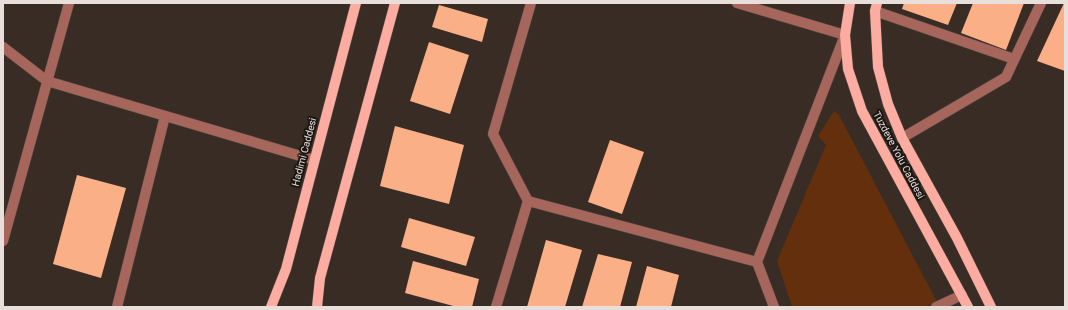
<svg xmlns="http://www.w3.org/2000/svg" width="1068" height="310" font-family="Roboto,sans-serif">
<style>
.green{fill:#642f0c}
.building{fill:#fbaf87}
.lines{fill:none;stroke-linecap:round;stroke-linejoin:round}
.minor-casing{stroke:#554942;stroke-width:11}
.major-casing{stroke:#554942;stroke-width:11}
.minor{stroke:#a6665c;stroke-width:10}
.major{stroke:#fcaca0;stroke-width:10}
.labels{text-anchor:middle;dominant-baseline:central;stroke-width:4;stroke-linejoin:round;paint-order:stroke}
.street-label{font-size:10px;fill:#e8dfdb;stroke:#1c1613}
</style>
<rect width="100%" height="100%" fill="#392c25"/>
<!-- green -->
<polygon class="green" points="834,111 839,115 937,302 924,307 792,307 777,261 826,145 818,136"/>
<!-- building -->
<g class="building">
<polygon points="904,3 957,3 948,25 902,9"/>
<polygon points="973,3 1024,3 1006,50 961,33"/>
<polygon points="1064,3 1065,3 1065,71 1037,61"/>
<polygon points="439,5 488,19 482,42 432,27"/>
<polygon points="429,42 469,55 450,114 410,101"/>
<polygon points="395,126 464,145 449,204 380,186"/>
<polygon points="610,140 644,152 622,214 588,202"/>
<polygon points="77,175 126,188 101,278 53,264"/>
<polygon points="409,218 475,237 466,266 401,247"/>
<polygon points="546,240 582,250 565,307 527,307"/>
<polygon points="598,254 632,262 620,307 582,307"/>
<polygon points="413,261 479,279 472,307 457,307 405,293"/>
<polygon points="647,266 679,275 671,307 636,307"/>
</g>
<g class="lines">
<defs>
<g id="minor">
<polyline points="737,3 845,35 757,262 774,307"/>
<polyline points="875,11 1014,59"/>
<polyline points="3,47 47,81 314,160"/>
<polyline points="902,138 1006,77 1041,3"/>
<polyline points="528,201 757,262"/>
<polyline points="3,241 69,3"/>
<polyline points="117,307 165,116"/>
<polyline points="496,307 528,201 493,134 531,3"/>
<polyline points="936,307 962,295"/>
</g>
<g id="major">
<polyline points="850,3 845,35 848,69 862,111 968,307"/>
<polyline points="877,3 875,11 878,67 888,104 902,138 957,238 991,307"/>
<polyline points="271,307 286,269 356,3"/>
<polyline points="317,307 320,278 395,3"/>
</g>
</defs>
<!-- minor casing -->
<use href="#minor" class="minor-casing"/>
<!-- major casing -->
<use href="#major" class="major-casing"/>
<!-- minor -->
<use href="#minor" class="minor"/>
<!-- major -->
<use href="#major" class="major"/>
</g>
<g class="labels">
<!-- street labels -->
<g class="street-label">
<text transform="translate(304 152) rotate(-75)">Hadimi Caddesi</text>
<text transform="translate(899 155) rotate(62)">Tuzdeve Yolu Caddesi</text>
</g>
</g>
<!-- border -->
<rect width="1068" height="310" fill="none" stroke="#e8dfdb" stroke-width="8"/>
</svg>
